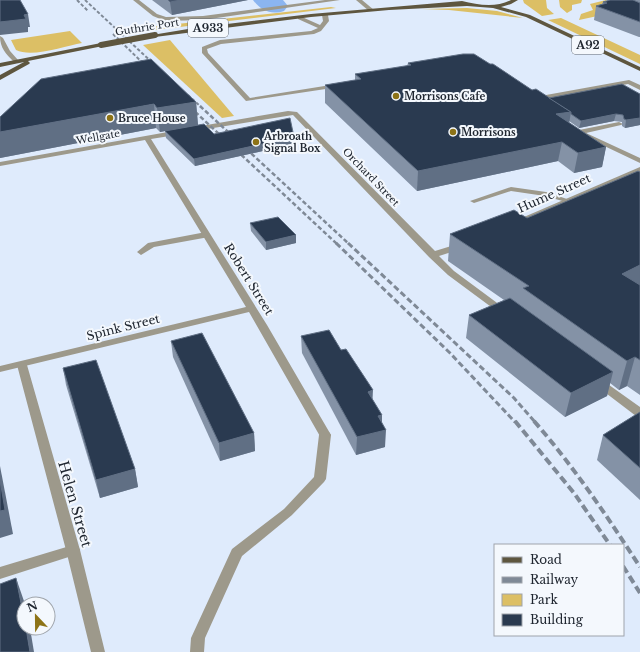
<svg xmlns="http://www.w3.org/2000/svg" width="640" height="652" font-family="'Libre Baskerville',serif">
<style>
.green{fill:#dcbf65}
.lines{fill:none;stroke-linecap:round;stroke-linejoin:round}
.river{fill:#8bb5f0;fill-rule:evenodd}
.service{fill:#9d998b;fill-rule:evenodd}
.minor{fill:#9d998b;fill-rule:evenodd}
.tertiary{fill:#9d998b;fill-rule:evenodd}
.primary{fill:#5e563f;fill-rule:evenodd}
.rail-far3{stroke:#7f8996;stroke-width:2;stroke-dasharray:3.5 2;stroke-linecap:butt}
.rail-far2{stroke:#7f8996;stroke-width:2.5;stroke-dasharray:4.5 2.5;stroke-linecap:butt}
.rail-far1{stroke:#7f8996;stroke-width:3;stroke-dasharray:6 3;stroke-linecap:butt}
.rail{stroke:#7f8996;stroke-width:4;stroke-dasharray:8 4;stroke-linecap:butt}
.primary-bridge{stroke:#5e563f;stroke-width:6}
.wall{fill:#8492a6}
.shaded-wall{fill:#606f84}
.building{fill:#2a3a50;stroke:#606f84}
.poi-dot{fill:#8d7317;stroke:#f4f8fd;stroke-width:1.5}
.labels{text-anchor:middle;dominant-baseline:central;stroke-width:4;stroke-linejoin:round;paint-order:stroke}
.far-street-label{font-size:10px;fill:#202731;stroke:#f4f8fd}
.far-poi-label{font-size:10px;font-weight:bold;fill:#202731;stroke:#f4f8fd;text-anchor:start}
.shield{fill:#f4f8fd;stroke:#60666e;stroke-width:1}
.shield-label{font-size:11px;font-weight:bold;fill:#202731}
.street-label{font-size:12px;fill:#202731;stroke:#f4f8fd}
.near-street-label{font-size:14px;fill:#202731;stroke:#f4f8fd}
</style>
<rect width="100%" height="100%" fill="#dfebfc"/>
<!-- green -->
<g class="green">
<polygon points="523,0 546,0 547,8 554,14 542,16 524,3"/>
<polygon points="559,0 582,0 581,3 572,5 572,10 567,13 560,7"/>
<polygon points="606,0 616,12 579,20 581,14 593,10 590,4"/>
<polygon points="331,7 336,8 155,30 150,27"/>
<polygon points="467,8 497,11 523,18 449,10 422,9"/>
<polygon points="561,18 640,55 640,64 548,20"/>
<path d="M70 31 82 43C65 46 32 58 16 50L11 40Z"/>
<polygon points="170,40 234,116 222,118 143,45"/>
</g>
<g class="lines">
<!-- river -->
<path class="river" d="M253 0H283L288 6 284 11C271 15 261 11 253 0Z"/>
<!-- service -->
<g class="service">
<polygon points="325,13 328,15 329,21 321,31 314,34 221,44 207,49 208,53 250,98 337,84 339,85 339,87 246,101 202,53 202,47 220,40 311,31 318,28 298,19 298,17 302,17 320,25 323,21 322,15"/>
<polygon points="629,80 640,85 640,90 628,84 535,101 532,99 535,97"/>
<polygon points="619,122 623,124 621,125 586,133 640,158 640,163 575,132 579,130"/>
<polygon points="511,187 546,192 570,200 566,202 545,196 511,191 474,203 470,201"/>
<polygon points="206,232 210,235 209,237 154,247 141,255 137,252 148,243"/>
<polygon points="325,431 329,432 331,435 326,479 324,482 292,515 242,556 205,638 204,652 190,652 191,638 232,549 284,509 314,477 319,435 321,432"/>
<polygon points="73,545 78,546 80,550 78,554 0,579 0,567"/>
</g>
<!-- minor -->
<g class="minor">
<polygon points="133,0 139,0 157,14 166,17 203,16 325,0 340,0 203,20 165,21 153,16"/>
<polygon points="356,0 362,0 374,10 369,11"/>
<path d="M0 36 3 38 10 51 18 60V62H14C6 54 0 48 0 36Z"/>
<polygon points="288,111 297,112 435,251 461,243 464,244 465,246 464,248 439,256 454,271 508,311 510,313 508,315 502,315 448,275 429,257 293,115 195,131 191,129 195,127"/>
<polygon points="179,130 182,130 182,134 151,139 267,325 331,435 329,438 321,438 249,312 0,372 0,366 246,307 145,140 0,166 0,162"/>
<polygon points="640,167 640,172 517,225 511,225 510,223"/>
<polygon points="598,378 602,380 640,407 640,417 636,416 594,384 593,382"/>
</g>
<!-- tertiary -->
<polygon class="tertiary" points="22,362 27,365 80,550 105,652 91,652 66,550 17,365"/>
<!-- primary -->
<g class="primary">
<path d="M511 0H518L511 4 501 7 530 15 640 67V71L526 17 493 8 467 6 389 10 311 17 155 37 152 35 194 28 311 14 462 1C478 5 496 8 511 0Z"/>
<polygon points="101,43 104,45 103,46 28,61 30,63 29,64 0,80 0,75 24,62 0,67 0,63"/>
</g>
<!-- rail-far3 -->
<g class="rail-far3">
<polyline points="77,0 88,11"/>
<polyline points="85,0 157,67"/>
<polyline points="113,34 149,69"/>
<polyline points="188,95 201,107"/>
</g>
<!-- rail-far2 -->
<g class="rail-far2">
<polyline points="200,106 349,244"/>
<polyline points="190,107 337,244"/>
</g>
<!-- rail-far1 -->
<g class="rail-far1">
<polyline points="336,243 450,353 515,422"/>
<polyline points="348,243 514,398 535,422"/>
</g>
<!-- rail -->
<g class="rail">
<polyline points="515,421 574,493 610,545"/>
<path d="M534 421C574 467 607 516 640 567"/>
<polyline points="623,566 640,593"/>
</g>
<!-- primary-bridge -->
<polyline class="primary-bridge" points="101,45 155,35"/>
</g>
<!-- wall -->
<g class="wall">
<polygon points="152,0 248,0 172,15"/>
<polygon points="634,0 640,0 640,37 639,37 594,20 596,6 602,4 603,2"/>
<polygon points="408,63 532,90 550,98 640,94 640,125 625,128 622,126 622,122 614,121 579,128 569,121 569,123 606,147 602,167 574,173 558,161 417,191 325,103 325,85 355,80 355,74 407,66"/>
<polygon points="196,102 198,125 214,134 294,137 294,144 195,166 166,138 165,131 160,132 156,128 0,158 0,117"/>
<polygon points="640,172 640,395 627,386 619,390 610,383 607,396 565,417 466,338 469,315 504,300 448,261 450,234 527,218"/>
<polygon points="250,223 296,235 296,243 266,250 251,231"/>
<polygon points="301,336 372,399 382,422 385,447 356,455 302,353"/>
<polygon points="171,341 254,433 255,451 220,461 173,357"/>
<polygon points="63,368 135,469 138,487 100,498 66,385"/>
<polygon points="640,412 640,500 597,460 603,435"/>
</g>
<!-- shaded-wall -->
<g class="shaded-wall">
<polygon points="181,0 248,0 172,15 170,2"/>
<polygon points="28,14 30,27 28,27 28,32 0,35 0,22 24,15"/>
<polygon points="196,102 198,125 160,132 157,108"/>
<polygon points="154,104 156,128 0,158 0,132"/>
<polygon points="571,112 568,130 556,114"/>
<polygon points="616,114 614,121 579,128 581,121"/>
<polygon points="640,118 640,125 625,128 626,120"/>
<polygon points="294,137 294,144 195,166 194,159"/>
<polygon points="562,142 558,161 417,191 418,171"/>
<polygon points="606,147 602,167 574,173 578,153"/>
<polygon points="296,235 296,243 266,250 266,242"/>
<polygon points="640,265 640,289 622,274"/>
<polygon points="635,357 627,386 619,390 627,361"/>
<polygon points="613,372 607,396 565,417 571,393"/>
<polygon points="373,390 372,408 368,392"/>
<polygon points="382,415 382,431 386,430 385,447 356,455 357,437 378,416"/>
<polygon points="254,433 255,451 220,461 219,443"/>
<polygon points="0,466 13,534 0,538"/>
<polygon points="135,469 138,487 100,498 96,480"/>
<polygon points="16,578 25,604 24,604 24,618"/>
<polygon points="26,628 30,628 34,652 30,652"/>
</g>
<!-- building -->
<g class="building">
<polygon points="0,0 20,0 28,14 24,15 26,19 0,22"/>
<polygon points="168,0 181,0 170,2"/>
<polygon points="610,0 633,0 640,3 640,22 596,6 607,3 603,2"/>
<polygon points="463,54 474,54 490,64 493,64 532,90 536,89 571,112 556,114 606,147 578,153 562,142 418,171 325,85 361,79 355,74 411,65 408,63"/>
<polygon points="151,59 196,102 157,108 154,104 0,132 0,117 41,79"/>
<polygon points="622,84 640,94 640,118 626,120 624,119 623,115 616,114 581,121 571,114 571,112 549,98"/>
<polygon points="290,118 294,137 194,159 165,131 204,124 214,134"/>
<polygon points="638,171 640,172 640,265 622,274 640,285 640,360 635,357 627,361 523,288 529,286 450,234 514,210 527,218"/>
<polygon points="278,217 296,235 266,242 250,223"/>
<polygon points="510,298 613,372 571,393 469,315"/>
<polygon points="329,330 341,350 346,349 373,390 368,392 382,415 378,416 386,430 357,437 301,336"/>
<polygon points="202,333 254,433 219,443 171,341"/>
<polygon points="96,360 135,469 96,480 63,368"/>
<polygon points="640,412 640,468 603,435"/>
<polygon points="0,480 5,510 0,511"/>
<polygon points="16,578 24,618 24,628 26,628 30,652 0,652 0,584"/>
</g>
<!-- markers -->
<g class="poi-dot">
<circle cx="396" cy="96" r="4"/>
<circle cx="110" cy="118" r="4"/>
<circle cx="453" cy="132" r="4"/>
<circle cx="256" cy="142" r="4"/>
</g>
<g class="labels">
<!-- far-street labels -->
<g class="far-street-label">
<text transform="translate(147 27) rotate(-9)">Guthrie Port</text>
<text transform="translate(98 137) rotate(-10)">Wellgate</text>
<text transform="translate(371 177) rotate(46)">Orchard Street</text>
</g>
<!-- far-poi labels -->
<g class="far-poi-label">
<text x="404" y="96">Morrisons Cafe</text>
<text x="118" y="118">Bruce House</text>
<text x="461" y="132">Morrisons</text>
<text x="264" y="136">Arbroath<tspan x="264" dy="12">Signal Box</tspan></text>
</g>
<!-- shield labels -->
<g class="shield">
<rect x="188" y="19" width="40" height="18" rx="3"/>
<rect x="572" y="36" width="32" height="18" rx="3"/>
</g>
<g class="shield-label">
<text x="208" y="28">A933</text>
<text x="588" y="45">A92</text>
</g>
<!-- street labels -->
<g class="street-label">
<text transform="translate(554 193) rotate(-24)">Hume Street</text>
<text transform="translate(249 279) rotate(58)">Robert Street</text>
<text transform="translate(123 327) rotate(-14)">Spink Street</text>
</g>
<!-- near-street labels -->
<g class="near-street-label">
<text transform="translate(75 504) rotate(74)">Helen Street</text>
</g>
</g>
<!-- legend -->
<rect x="494" y="544" width="130" height="92" fill="#f4f8fd" stroke="#9fa4ab"/>
<rect x="502" y="557" width="20" height="6" fill="#5e563f" stroke="#9fa4ab"/>
<text x="530" y="564" font-size="12" fill="#202731">Road</text>
<rect x="502" y="577" width="20" height="6" fill="#7f8996" stroke="#9fa4ab"/>
<text x="530" y="584" font-size="12" fill="#202731">Railway</text>
<rect x="502" y="594" width="20" height="12" fill="#dcbf65" stroke="#9fa4ab"/>
<text x="530" y="604" font-size="12" fill="#202731">Park</text>
<rect x="502" y="614" width="20" height="12" fill="#2a3a50" stroke="#9fa4ab"/>
<text x="530" y="624" font-size="12" fill="#202731">Building</text>
<!-- north arrow -->
<g transform="translate(36 616) rotate(338)"><circle r="19" fill="#f4f8fd" stroke="#9fa4ab"/>
<path d="M0-3L7 15L0 10L-7 15Z" fill="#8d7317"/>
<text y="-6" font-size="11" font-weight="bold" text-anchor="middle" fill="#202731">N</text>
</g>
</svg>
